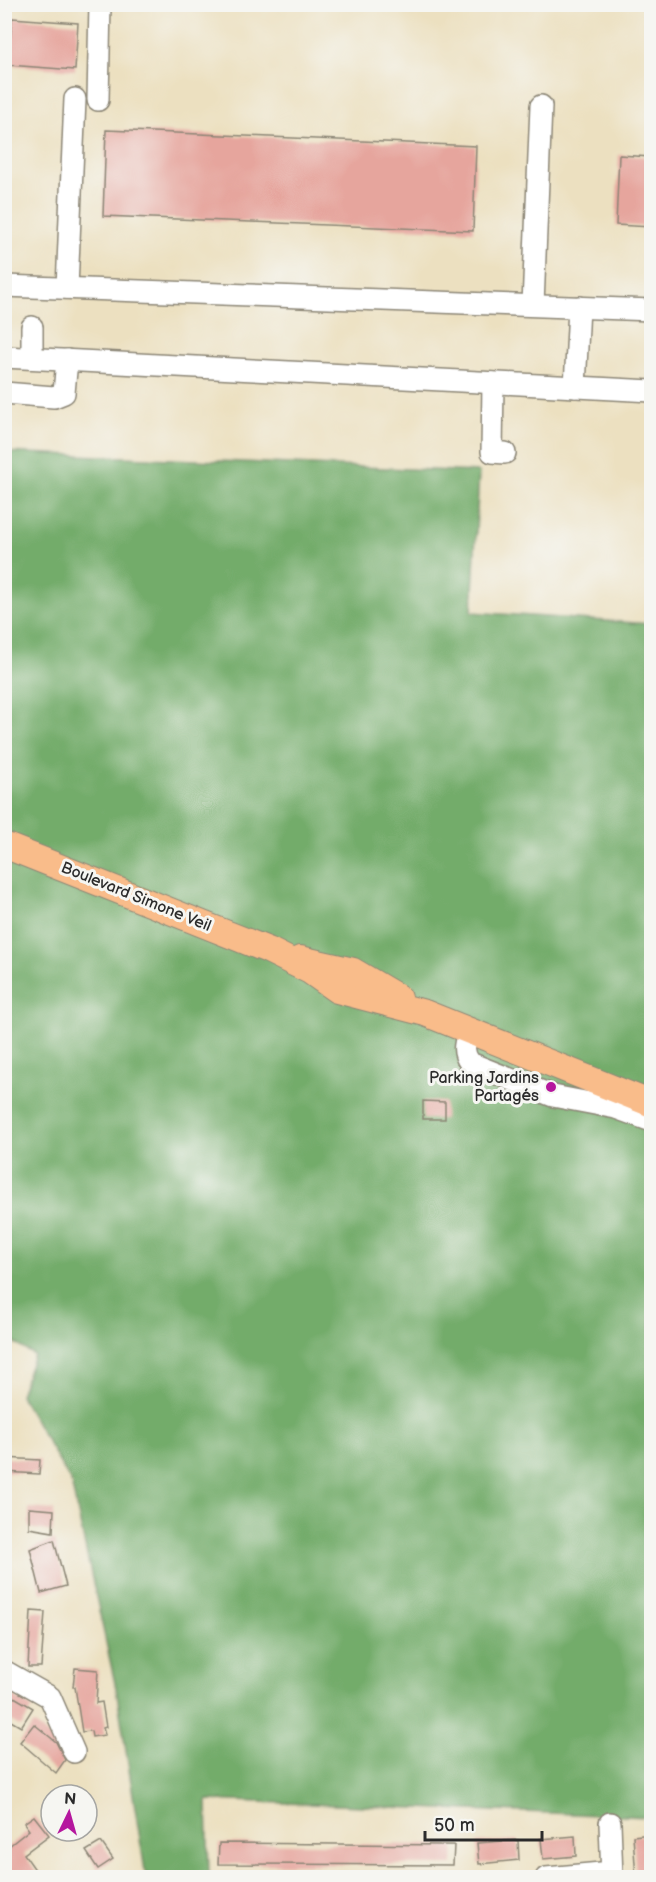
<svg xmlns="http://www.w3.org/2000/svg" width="656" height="1882" font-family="'Balsamiq Sans',sans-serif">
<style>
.forest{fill:#73ac6b;stroke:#4f6c4b;stroke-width:1.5}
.building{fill:#e6a59d}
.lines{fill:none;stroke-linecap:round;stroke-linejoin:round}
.minor-casing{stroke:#8c8676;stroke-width:24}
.major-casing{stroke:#8c8676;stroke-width:28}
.minor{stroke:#fff;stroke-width:21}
.major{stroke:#f9bc8a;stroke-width:26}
.poi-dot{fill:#b5179e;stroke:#f6f6f2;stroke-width:2}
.labels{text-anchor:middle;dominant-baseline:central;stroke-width:6;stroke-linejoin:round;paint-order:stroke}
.street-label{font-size:16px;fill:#2b2b2b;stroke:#f6f6f2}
.poi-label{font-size:16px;fill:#2b2b2b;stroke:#f6f6f2;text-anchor:end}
</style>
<rect width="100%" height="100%" fill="#f6f6f2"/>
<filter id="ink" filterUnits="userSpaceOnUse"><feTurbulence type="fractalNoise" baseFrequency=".0167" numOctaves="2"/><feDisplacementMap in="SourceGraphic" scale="12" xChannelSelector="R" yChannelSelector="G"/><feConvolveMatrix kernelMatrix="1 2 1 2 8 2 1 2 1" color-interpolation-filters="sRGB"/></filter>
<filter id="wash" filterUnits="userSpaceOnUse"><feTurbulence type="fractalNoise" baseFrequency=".008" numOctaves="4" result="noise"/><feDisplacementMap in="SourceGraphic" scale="24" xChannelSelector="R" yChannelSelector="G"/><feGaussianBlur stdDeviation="1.35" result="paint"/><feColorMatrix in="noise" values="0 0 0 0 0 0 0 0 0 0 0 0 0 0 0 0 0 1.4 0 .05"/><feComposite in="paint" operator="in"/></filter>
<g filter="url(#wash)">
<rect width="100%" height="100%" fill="#ece0c0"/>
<!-- forest -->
<polygon class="forest" points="4,452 479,472 472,612 651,624 651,1817 207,1800 209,1877 146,1877 116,1688 71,1482 20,1395 34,1355 5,1337"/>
<g id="blocks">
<!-- building -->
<g class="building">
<polygon points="12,18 78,23 75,70 8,65"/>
<polygon points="106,130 476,146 473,231 103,216"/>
<polygon points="619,155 651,157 651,227 616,225"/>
<polygon points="423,1101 445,1102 445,1119 423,1119"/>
<polygon points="4,1458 40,1460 39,1474 4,1472"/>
<polygon points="29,1508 54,1510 53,1532 29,1528"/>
<polygon points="54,1540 66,1586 41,1593 30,1549"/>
<polygon points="31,1611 45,1612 41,1667 28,1667"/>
<polygon points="75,1668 98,1670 96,1703 102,1702 106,1727 103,1728 105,1735 92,1737 91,1731 82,1732 75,1687 73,1687"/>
<polygon points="4,1691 33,1708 21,1727 4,1717"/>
<polygon points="34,1724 56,1742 65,1760 56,1773 20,1742"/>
<polygon points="34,1816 49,1835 24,1854 41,1878 4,1878 4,1850 29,1830 24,1823"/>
<polygon points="651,1834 651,1877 636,1878 633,1836"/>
<polygon points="575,1836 576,1856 543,1859 541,1839"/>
<polygon points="518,1840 519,1860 479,1864 477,1843"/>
<polygon points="101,1842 113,1859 98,1869 86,1851"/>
<polygon points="219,1843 454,1845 453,1865 218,1864"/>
</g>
</g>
</g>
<g filter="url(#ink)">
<use href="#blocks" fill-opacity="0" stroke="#8c8676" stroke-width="1.5"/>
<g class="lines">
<defs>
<g id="minor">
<polyline points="98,100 100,4"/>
<polyline points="4,286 652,310"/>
<polyline points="67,288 75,99"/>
<polyline points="533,305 541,106"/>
<polyline points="4,357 652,391"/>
<polyline points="32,358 32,327"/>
<polyline points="493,383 492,452 505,453"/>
<polyline points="575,387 579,307"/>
<polyline points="4,393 54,397 64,393 67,360"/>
<path d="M469 1030C465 1043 461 1051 470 1063L553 1096 616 1108 652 1121"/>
<polyline points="4,1671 50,1697 74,1752"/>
<polyline points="610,1823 612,1878"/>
<polyline points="546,1878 612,1872"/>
</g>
<g id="major">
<polyline points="4,845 268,950 310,971 337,990 425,1013 652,1104"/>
<polyline points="300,959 353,971 399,998"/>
</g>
</defs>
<!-- minor casing -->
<use href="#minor" class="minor-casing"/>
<!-- major casing -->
<use href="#major" class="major-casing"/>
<!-- minor -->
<use href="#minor" class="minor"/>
<!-- major -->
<use href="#major" class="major"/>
</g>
</g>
<!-- markers -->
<circle class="poi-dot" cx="551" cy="1087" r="6"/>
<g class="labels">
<!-- street labels -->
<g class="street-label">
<text transform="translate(136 897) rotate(22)">Boulevard Simone Veil</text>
</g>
<!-- poi labels -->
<g class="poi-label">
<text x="539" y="1078">Parking Jardins<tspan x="539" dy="18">Partagés</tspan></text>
</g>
</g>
<!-- margin -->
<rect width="656" height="1882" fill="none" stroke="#f6f6f2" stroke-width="24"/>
<!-- north arrow -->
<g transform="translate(69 1813) rotate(5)"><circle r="28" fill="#f6f6f2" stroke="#a5a5a2" stroke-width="1.5"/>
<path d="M0-4.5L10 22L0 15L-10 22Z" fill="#b5179e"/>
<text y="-9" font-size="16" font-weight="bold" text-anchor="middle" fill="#2b2b2b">N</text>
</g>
<!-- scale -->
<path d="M425 1831v9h117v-9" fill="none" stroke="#2b2b2b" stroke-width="3"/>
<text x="434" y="1831" font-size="18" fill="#2b2b2b" stroke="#f6f6f2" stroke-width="4.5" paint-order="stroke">50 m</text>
</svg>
